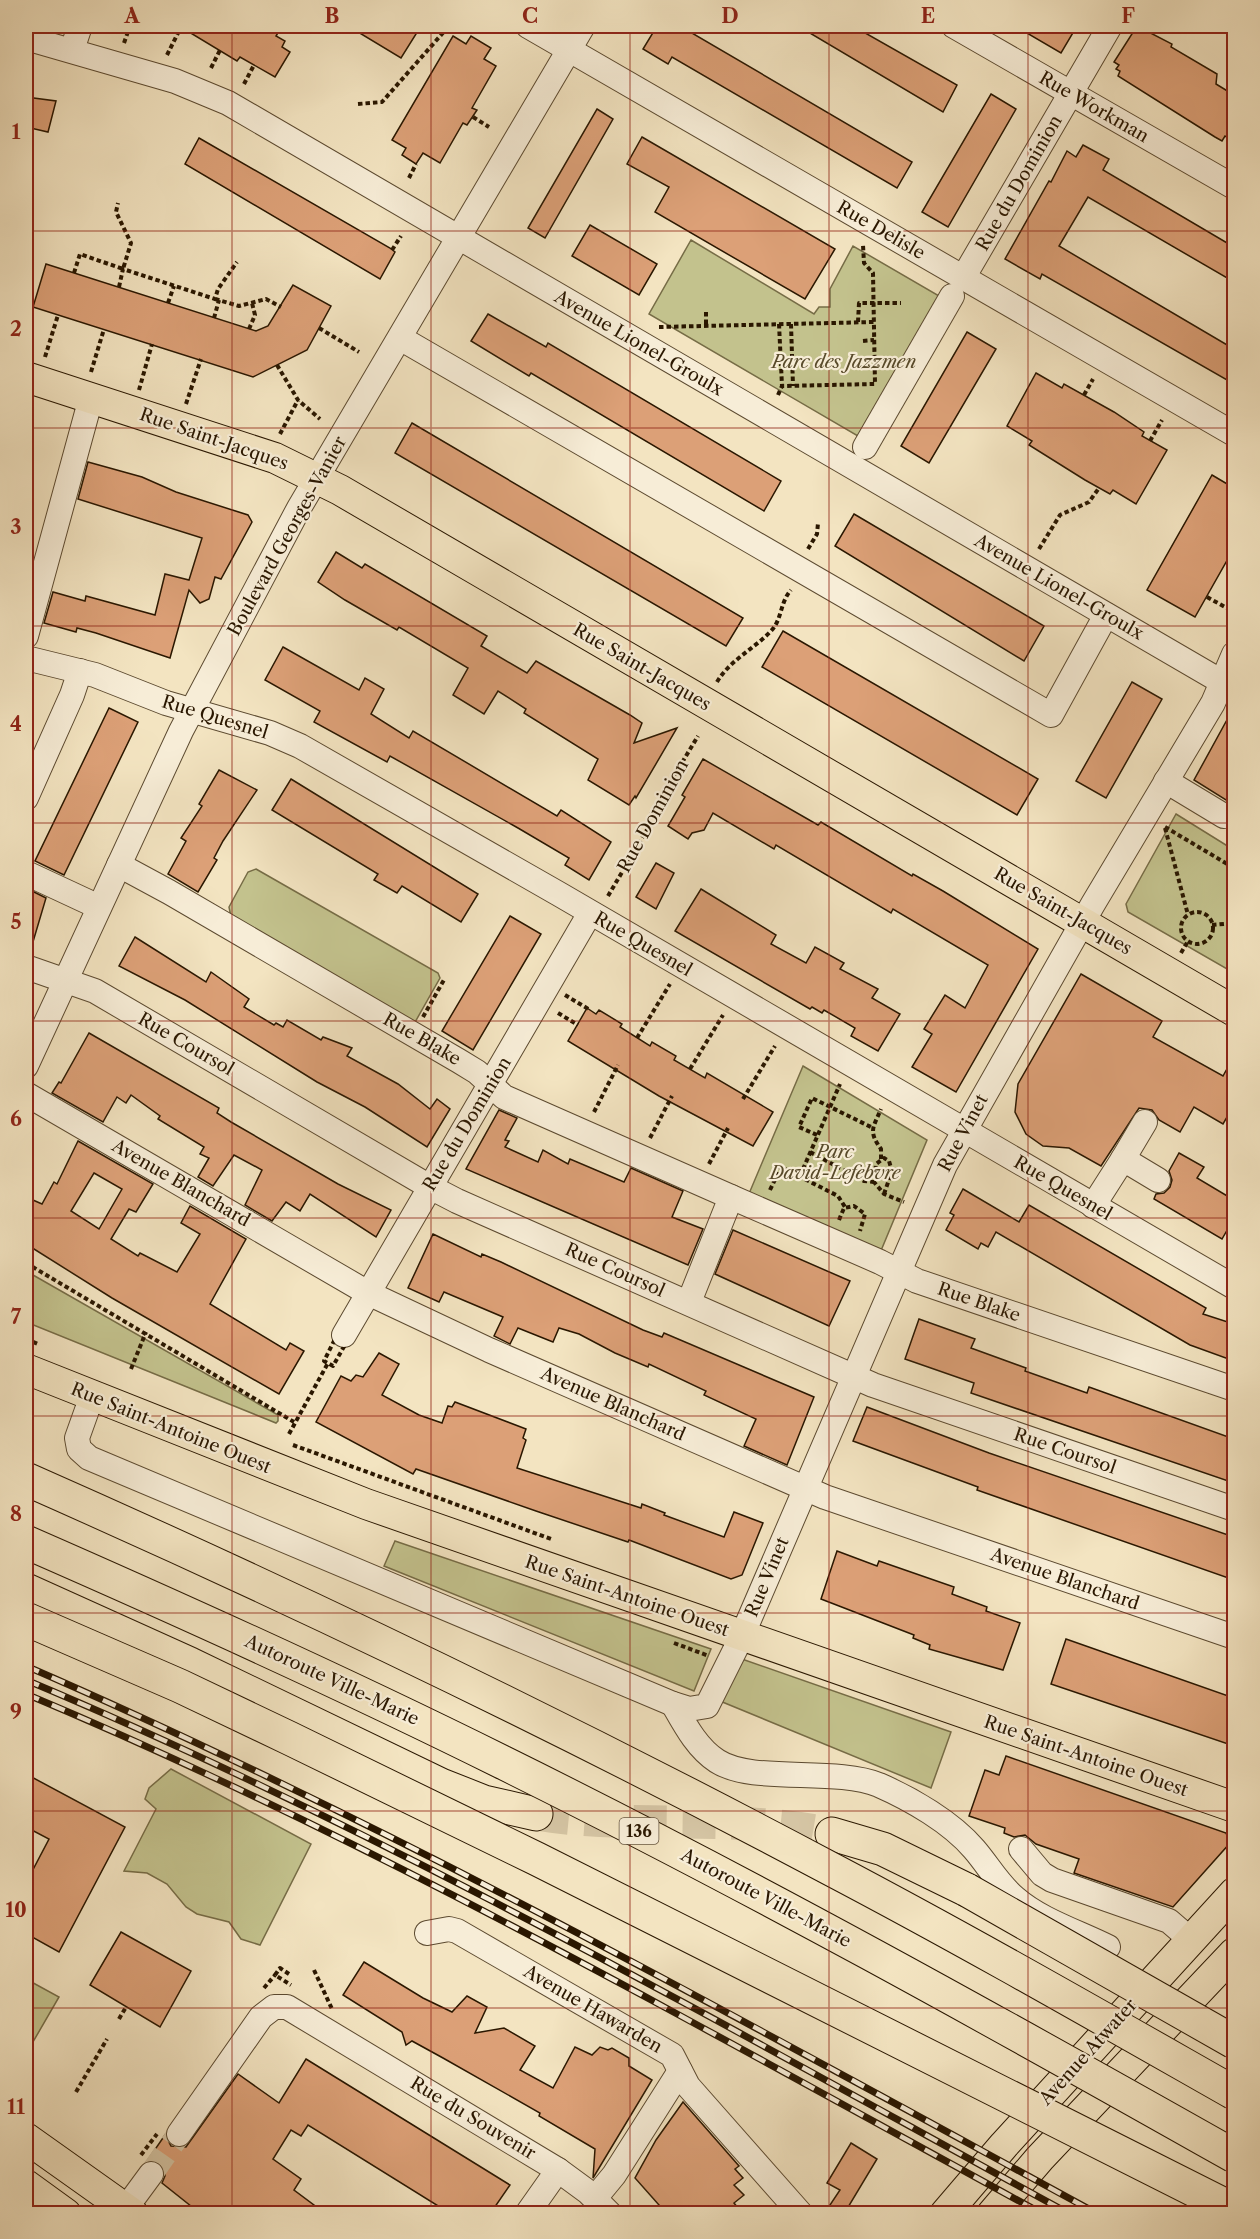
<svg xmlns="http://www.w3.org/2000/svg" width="1260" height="2239" font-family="'Libre Caslon Text',serif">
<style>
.green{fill:#c3c28d;stroke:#766c46;stroke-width:1.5}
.building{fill:#dca077;stroke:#2a1700;stroke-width:1.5;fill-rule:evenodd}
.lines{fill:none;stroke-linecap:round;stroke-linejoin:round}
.minor-tunnel{stroke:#d5c5a4;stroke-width:24;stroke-dasharray:24 12;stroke-linecap:butt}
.highway-tunnel{stroke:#d5c5a4;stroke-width:33;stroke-dasharray:33 16;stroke-linecap:butt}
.minor-casing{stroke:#5c4a30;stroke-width:26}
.major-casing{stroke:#2a1700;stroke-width:32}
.highway-casing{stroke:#2a1700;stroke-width:35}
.path{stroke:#2a1700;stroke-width:4;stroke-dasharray:4.5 3;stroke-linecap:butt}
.minor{stroke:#f7edd7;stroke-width:24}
.major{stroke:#f3e4c1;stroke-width:30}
.highway{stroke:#f3e4c1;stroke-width:33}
.rail-casing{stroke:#2a1700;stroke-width:7}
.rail{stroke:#f7edd7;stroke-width:4.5;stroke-dasharray:14;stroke-linecap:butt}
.highway-bridge-casing{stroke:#2a1700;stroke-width:35;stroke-linecap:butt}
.highway-bridge{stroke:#f3e4c1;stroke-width:33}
.grid{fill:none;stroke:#8f2418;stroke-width:1.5;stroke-opacity:0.55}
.labels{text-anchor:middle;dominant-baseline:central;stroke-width:4.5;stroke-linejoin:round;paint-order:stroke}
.shield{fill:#f7edd7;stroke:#685740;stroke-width:1.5}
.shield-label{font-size:16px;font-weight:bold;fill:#2a1700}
.street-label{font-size:18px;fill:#2a1700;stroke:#f7edd7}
.park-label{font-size:18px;font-style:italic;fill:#584a2a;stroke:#f7edd7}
.neatline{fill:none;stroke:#8f2418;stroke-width:2}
.grid-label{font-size:20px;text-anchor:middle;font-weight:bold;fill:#8f2418}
</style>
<rect width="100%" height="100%" fill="#f3e4c1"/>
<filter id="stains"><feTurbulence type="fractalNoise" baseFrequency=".00333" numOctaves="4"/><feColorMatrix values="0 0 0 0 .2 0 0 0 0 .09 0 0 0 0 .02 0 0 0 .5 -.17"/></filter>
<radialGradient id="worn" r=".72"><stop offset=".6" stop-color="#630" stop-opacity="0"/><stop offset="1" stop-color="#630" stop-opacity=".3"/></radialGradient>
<!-- green -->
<g class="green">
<polygon points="691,240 814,314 819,307 830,307 830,289 853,246 946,300 863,439 649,314"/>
<polygon points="1176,814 1234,850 1234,973 1128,912 1126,904"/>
<polygon points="256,869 438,973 440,978 414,1024 231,917 229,907 248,872"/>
<polygon points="803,1066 927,1140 880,1253 748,1196"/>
<polygon points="26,1271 278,1415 278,1421 276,1423 26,1322"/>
<polygon points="395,1541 711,1649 694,1691 384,1566"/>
<polygon points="739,1658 951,1732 931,1788 720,1701"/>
<polygon points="171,1769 311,1844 260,1945 241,1939 229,1922 197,1914 186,1907 167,1884 147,1873 124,1871 156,1809 145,1799 149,1788"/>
<polygon points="26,1979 59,1997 26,2054"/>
</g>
<!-- building -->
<g class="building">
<polygon points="179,26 282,26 276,36 285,41 282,47 290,52 275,77 240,57 237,61"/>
<polygon points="348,26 421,26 401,58"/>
<polygon points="657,26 680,26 912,162 897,188 672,57 668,64 643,49"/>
<polygon points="798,26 853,26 957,85 943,112"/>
<polygon points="1015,26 1077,26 1061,53"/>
<polygon points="1137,26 1172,44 1171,47 1217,74 1216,84 1234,95 1234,142 1225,136 1222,141 1215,137 1118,76 1120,71 1116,69 1119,65 1114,62"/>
<polygon points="453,36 466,44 471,36 491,48 484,59 496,66 472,108 477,110 467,125 463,123 440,163 423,153 416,164 402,155 406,148 392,140"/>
<polygon points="991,94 1016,109 948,227 922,212"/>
<polygon points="26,97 56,101 48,132 26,127"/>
<polygon points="597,109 613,119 545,238 528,228"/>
<polygon points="642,137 835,249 805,299 655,212 669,187 627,164"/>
<polygon points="199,138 390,248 395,252 380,279 185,164"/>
<polygon points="1083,145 1109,159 1103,170 1234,247 1234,282 1088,197 1059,246 1234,349 1234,384 1042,274 1040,279 1005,259 1049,181 1051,182 1067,151 1076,157"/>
<polygon points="590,225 657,264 639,295 572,256"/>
<polygon points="46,264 256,331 268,326 293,285 331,306 307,350 253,377 33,307"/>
<polygon points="488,314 546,347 548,343 781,481 764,511 531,373 529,376 471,341"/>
<polygon points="967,332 996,349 929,463 901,446"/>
<polygon points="1036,373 1062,388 1064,384 1114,412 1144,432 1142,436 1167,450 1136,504 1113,490 1110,494 1085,480 1029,445 1032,441 1007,426"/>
<polygon points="412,423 743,618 726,646 395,453"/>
<polygon points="88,462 142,477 176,492 248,515 252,522 221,579 215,577 209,599 200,603 189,590 170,658 96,633 77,628 76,632 44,623 53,592 85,601 86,596 155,615 165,574 189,580 202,538 78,499"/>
<polygon points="1212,475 1234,488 1234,548 1195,617 1147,590"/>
<polygon points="854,514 1044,626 1024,661 835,546"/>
<polygon points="336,552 362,568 365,564 487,636 481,646 527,673 536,661 630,715 642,723 634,743 677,728 636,798 635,796 629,805 588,780 598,759 524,713 526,709 498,691 484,714 453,695 468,668 399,627 397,630 345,600 318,582"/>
<polygon points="783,631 1038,779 1017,815 762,667"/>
<polygon points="283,647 359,690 365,678 384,689 371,714 409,738 413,731 557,816 561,810 611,842 589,880 565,865 569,858 518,828 390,756 387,762 314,722 320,711 265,680"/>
<polygon points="1132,682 1162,699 1106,798 1076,781"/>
<polygon points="1234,707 1234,805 1194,780"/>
<polygon points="109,708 138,722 64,875 35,861"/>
<polygon points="703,759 818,825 821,822 912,876 913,874 943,891 1038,949 956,1092 912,1067 932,1034 924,1029 945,995 965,1008 988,965 893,909 891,913 776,845 774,849 713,813 704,830 692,833 688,839 668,826 685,797 682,795"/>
<polygon points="219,770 257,790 223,841 214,858 217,860 198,892 168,874 186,841 181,838 202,806 199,804"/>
<polygon points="291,779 478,894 461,922 402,886 397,893 374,880 378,874 272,810"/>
<polygon points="656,863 674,873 656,909 636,897"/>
<polygon points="26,888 46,898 30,952 26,952"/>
<polygon points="701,889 776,935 771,944 806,963 815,947 844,963 840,969 878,989 872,998 900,1014 878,1051 851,1036 855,1028 824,1010 822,1013 812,1007 810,1009 675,931"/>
<polygon points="510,916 541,934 473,1050 442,1031"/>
<polygon points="135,937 206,982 211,972 249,999 244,1007 274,1025 276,1023 283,1027 287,1020 321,1040 323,1037 352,1048 347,1056 398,1084 430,1109 437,1099 450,1109 427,1147 365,1107 317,1082 185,1000 119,966"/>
<polygon points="1081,974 1162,1021 1153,1037 1223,1076 1234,1056 1234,1105 1223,1124 1194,1107 1180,1132 1159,1120 1152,1110 1139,1108 1101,1166 1069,1148 1043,1146 1026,1134 1015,1112 1018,1084"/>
<polygon points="587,1008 596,1014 599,1010 622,1024 620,1027 650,1046 652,1042 676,1056 674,1060 705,1078 707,1073 773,1112 753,1146 659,1096 568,1041"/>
<polygon points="89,1033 219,1108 217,1113 231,1122 338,1184 391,1210 376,1237 310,1194 300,1211 286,1202 272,1221 245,1205 262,1170 234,1155 213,1186 198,1177 209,1158 200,1154 204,1147 158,1119 160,1116 131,1095 126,1103 117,1097 103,1122 52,1093 59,1082 61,1083"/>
<polygon points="499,1110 517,1118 505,1140 509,1141 505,1147 538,1162 543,1150 568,1164 570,1159 624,1182 631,1168 683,1191 672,1217 703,1229 688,1265 466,1169"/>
<path d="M78 1141 153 1184 136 1212 129 1209 111 1239 138 1256 140 1253 177 1272 200 1234 181 1223 190 1206 246 1239 210 1304 286 1350 290 1343 304 1351 279 1394 112 1298 26 1244V1197L42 1204 54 1182 57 1184ZM94 1173 122 1189 99 1229 71 1211Z"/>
<polygon points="1179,1153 1204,1167 1197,1178 1234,1200 1234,1218 1222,1239 1154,1199 1156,1194 1164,1193 1170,1187 1172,1180 1169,1171"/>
<polygon points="963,1189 1019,1222 1029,1205 1206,1308 1203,1314 1234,1324 1234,1361 1190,1345 996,1232 988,1247 981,1243 978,1249 946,1230 954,1215 950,1213"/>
<polygon points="733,1230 850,1281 829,1326 715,1274"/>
<polygon points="433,1234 481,1257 482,1254 501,1262 643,1330 662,1337 664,1333 814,1397 787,1465 744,1446 756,1419 704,1395 706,1391 649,1364 648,1367 615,1353 579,1334 559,1328 553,1342 518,1328 510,1344 494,1336 503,1317 444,1292 439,1302 408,1288"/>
<polygon points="919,1319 975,1339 971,1348 1026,1368 1025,1371 1087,1393 1089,1387 1234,1439 1234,1483 971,1393 974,1383 905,1359"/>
<polygon points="379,1353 399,1364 382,1395 419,1415 442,1423 448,1406 452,1407 455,1402 526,1429 523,1438 526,1440 517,1468 641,1508 642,1504 665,1513 664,1515 724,1537 734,1512 763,1523 742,1575 731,1579 629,1540 628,1542 536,1511 416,1469 413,1474 316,1422 341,1376 351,1381 356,1375 363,1377"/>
<polygon points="867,1407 989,1453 1234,1537 1234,1580 977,1490 978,1487 853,1441"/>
<polygon points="837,1551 877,1566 879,1561 954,1587 952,1594 987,1607 986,1611 1020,1623 1003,1670 929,1649 930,1645 913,1638 914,1635 821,1599"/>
<polygon points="1066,1639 1234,1698 1234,1746 1051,1684"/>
<polygon points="1006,1756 1226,1833 1230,1843 1173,1907 1074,1873 1079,1859 1036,1844 1025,1835 1014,1837 1004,1833 1005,1828 969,1816 985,1770 999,1775"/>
<polygon points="26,1774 125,1827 59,1952 32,1937 33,1934 26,1929 26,1883 49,1839 26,1827"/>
<polygon points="121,1932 191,1971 160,2027 90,1985"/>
<polygon points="364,1962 423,1998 452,2012 467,1996 487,2007 475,2033 504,2028 535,2046 520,2070 553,2088 575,2047 592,2055 600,2047 608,2050 612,2048 629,2058 629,2066 652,2080 593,2178 595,2149 539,2116 540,2113 443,2058 412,2041 406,2045 402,2032 343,1995"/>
<polygon points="306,2059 510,2185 490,2214 451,2214 308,2125 301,2136 291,2130 273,2159 301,2179 294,2190 326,2214 201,2214 162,2183 165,2176 164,2168 159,2162 147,2161 165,2135 171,2146 186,2147 238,2074 279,2103"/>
<polygon points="683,2102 739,2166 735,2169 743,2178 734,2185 744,2195 734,2203 743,2214 667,2214 635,2178 656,2140"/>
<polygon points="851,2143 877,2159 844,2214 824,2214 840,2190 827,2183"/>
</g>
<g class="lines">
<!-- minor-tunnel -->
<polyline class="minor-tunnel" points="151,2174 179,2134"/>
<!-- highway-tunnel -->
<path class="highway-tunnel" d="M536 1814C634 1830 733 1813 832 1834"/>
<defs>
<g id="minor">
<polyline points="528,26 1234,434"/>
<polyline points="954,26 1234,187"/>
<polyline points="26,38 175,81 228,103 1234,689"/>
<polyline points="72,50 80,26"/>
<polyline points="963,278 1110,26"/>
<polyline points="400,338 1051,715 1106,615"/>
<polyline points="865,447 952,296"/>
<polyline points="26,636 91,398"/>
<polyline points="26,658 95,675 166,703 270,733 300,746 559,894 1234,1287"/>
<polyline points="1166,781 1224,816"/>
<polyline points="26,798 72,695 80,671"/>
<polyline points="119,865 169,892 459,1061 477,1072 504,1097 731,1197 689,1302"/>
<polyline points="26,873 99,907"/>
<polyline points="26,967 95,991 430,1187 457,1201 873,1385 1234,1509"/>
<polyline points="26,1066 181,731 299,508 583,26"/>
<polyline points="26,1094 368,1293 489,1350 825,1497 1234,1637"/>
<polyline points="1123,1159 1145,1122"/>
<polyline points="731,1197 880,1262 917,1281 1234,1389"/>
<polyline points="1093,1206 1123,1159 1158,1180"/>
<polyline points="344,1335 590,913"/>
<polyline points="92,1396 77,1438 79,1449 89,1458 673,1704 689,1709 707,1706 742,1636 945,1165 1093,904 1213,703 1234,654"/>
<path d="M673 1704C685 1725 697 1748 717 1761 752 1784 835 1767 879 1785 911 1799 951 1822 974 1849 988 1865 998 1884 1015 1898 1040 1920 1078 1932 1108 1947"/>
<polyline points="1021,1849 1042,1874 1052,1880 1169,1921 1191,1940"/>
<polyline points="427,1933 449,1929 457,1931 672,2055 688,2086 801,2214"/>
<polyline points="179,2134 261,2017 274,2007 287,2007 558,2170 588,2192 610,2214"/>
<polyline points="595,2198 614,2175 680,2071"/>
<polyline points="126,2208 151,2174"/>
<polyline points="527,2214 558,2170"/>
</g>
<g id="major">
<polyline points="26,377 275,458 340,490 1234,1011"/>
<polyline points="26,1369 366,1504 1234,1807"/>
<polyline points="26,2138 133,2214"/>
<polyline points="26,2185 66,2214"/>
<polyline points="945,2214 1004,2145 1234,1893"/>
<polyline points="992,2214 1040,2158 1234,1953"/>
</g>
<g id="highway">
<polyline points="26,1590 190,1664 441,1785 484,1802 536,1814"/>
<polyline points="832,1834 883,1849 967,1890"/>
</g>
</defs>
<!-- minor casing -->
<use href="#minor" class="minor-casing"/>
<!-- major casing -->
<use href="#major" class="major-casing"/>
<!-- highway casing -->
<use href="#highway" class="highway-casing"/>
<!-- path -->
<g class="path">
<polyline points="275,28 277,26"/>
<polyline points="124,43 130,26"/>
<polyline points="167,55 181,27"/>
<polyline points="211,68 220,50"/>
<polyline points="244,84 254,65"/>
<polyline points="358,104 382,102 449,26"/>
<polyline points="473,117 489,127"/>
<polyline points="409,178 416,164"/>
<polyline points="392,250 401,236"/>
<polyline points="74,273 80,254 123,269 131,243 116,212 118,203"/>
<polyline points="119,287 123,269 215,299 218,289 237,262"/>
<polyline points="215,299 239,306 266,299 281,307"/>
<polyline points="168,303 174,286"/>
<polyline points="706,312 706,326"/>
<polyline points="214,318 219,300"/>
<polyline points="858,322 859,303 901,303"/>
<polyline points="779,324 782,386"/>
<polyline points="791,324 793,386"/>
<polyline points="659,327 874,322"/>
<polyline points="319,328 359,352"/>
<polyline points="249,329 255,315 252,303"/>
<polyline points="863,341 874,340"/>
<polyline points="45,357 58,315"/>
<polyline points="277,365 298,400 320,419"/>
<polyline points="91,372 104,329"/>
<polyline points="139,390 152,344"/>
<polyline points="778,395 782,386 875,384 873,273 864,263 863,245"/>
<polyline points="1084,395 1093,379"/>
<polyline points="186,404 201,359"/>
<polyline points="280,434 298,400"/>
<polyline points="1150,441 1162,420"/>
<polyline points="808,549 817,534 818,523"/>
<polyline points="1039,549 1060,515 1089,502 1099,488"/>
<polyline points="1229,558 1234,562"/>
<polyline points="1207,597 1234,612"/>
<path d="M717 682C730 660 754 649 771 631 782 620 780 602 791 590"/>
<polyline points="1165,827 1234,868"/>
<polyline points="1165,828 1188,915"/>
<polyline points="608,896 651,823 647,821 698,736"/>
<circle cx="1197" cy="928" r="16"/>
<polyline points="1212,925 1234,923"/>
<polyline points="1181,953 1188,941"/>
<polyline points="565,995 590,1010"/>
<polyline points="558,1013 578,1025"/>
<polyline points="423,1017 445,978"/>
<polyline points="637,1038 670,984"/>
<polyline points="690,1069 723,1015"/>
<polyline points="743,1099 775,1046"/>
<polyline points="594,1112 618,1065"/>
<polyline points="817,1135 799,1127 812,1098 873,1128"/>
<polyline points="650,1138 672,1096"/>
<polyline points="810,1152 864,1181 874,1182"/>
<path d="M881 1159V1149C868 1131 873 1128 881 1109"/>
<polyline points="709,1164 728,1128"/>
<polyline points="800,1176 840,1084"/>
<polyline points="770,1190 781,1167 838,1196 845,1207"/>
<polyline points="884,1194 892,1171 889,1161 884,1158 876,1164 874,1182 884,1194 904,1202"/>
<polyline points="839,1220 844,1208 854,1206 865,1214 860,1231"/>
<polyline points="26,1263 294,1422"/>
<polygon points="336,1337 346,1343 333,1366 324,1361"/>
<polyline points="26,1339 38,1344"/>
<polyline points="131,1369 146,1332"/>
<polyline points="289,1434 328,1363"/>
<polyline points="293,1445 551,1539"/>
<polyline points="674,1643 709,1656"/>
<polyline points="314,1970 332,2009"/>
<polyline points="289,1974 280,1968 275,1975 291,1985"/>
<polyline points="264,1988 275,1975"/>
<polyline points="26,1997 32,2005 26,2014"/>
<polyline points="119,2019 126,2007"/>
<polyline points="76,2092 107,2039"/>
<polyline points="141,2155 157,2134"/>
</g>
<!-- minor -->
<use href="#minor" class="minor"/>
<!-- major -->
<use href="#major" class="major"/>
<!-- highway -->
<use href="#highway" class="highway"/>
<defs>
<g id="rail">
<path d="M26 1666C395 1826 745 2022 1098 2214"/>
<path d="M26 1680C386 1831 727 2027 1070 2214"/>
<path d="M26 1694C377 1841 708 2032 1043 2214"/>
</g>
</defs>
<!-- rail casing -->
<use href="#rail" class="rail-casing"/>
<!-- rail -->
<use href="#rail" class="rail"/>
<defs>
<g id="highway-bridge">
<path d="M26 1479C298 1599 566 1728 829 1868 966 1940 1100 2017 1234 2093"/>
<path d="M26 1542C186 1612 345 1684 502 1762 751 1885 993 2020 1234 2156"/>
<polyline points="26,1619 180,1686 289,1738 537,1859 1234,2210"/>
<polyline points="967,1890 1234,2042"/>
</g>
</defs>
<!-- highway-bridge casing -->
<use href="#highway-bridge" class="highway-bridge-casing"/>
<!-- highway-bridge -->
<use href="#highway-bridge" class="highway-bridge"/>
</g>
<!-- grid -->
<path class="grid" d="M232 26V2214M431 26V2214M630 26V2214M829 26V2214M1028 26V2214M26 231H1234M26 428H1234M26 626H1234M26 823H1234M26 1021H1234M26 1218H1234M26 1416H1234M26 1613H1234M26 1811H1234M26 2008H1234"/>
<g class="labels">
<!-- shield labels -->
<rect class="shield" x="619.5" y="1818" width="39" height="26" rx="4.5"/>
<g class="shield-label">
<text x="639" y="1831">136</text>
</g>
<!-- street labels -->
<g class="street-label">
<text transform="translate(1094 107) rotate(30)">Rue Workman</text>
<text transform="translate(1019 183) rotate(-60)">Rue du Dominion</text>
<text transform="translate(881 230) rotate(30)">Rue Delisle</text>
<text transform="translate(639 343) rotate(30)">Avenue Lionel-Groulx</text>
<text transform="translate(214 439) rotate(19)">Rue Saint-Jacques</text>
<text transform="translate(287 536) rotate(-61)">Boulevard Georges-Vanier</text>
<text transform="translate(1059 587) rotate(30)">Avenue Lionel-Groulx</text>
<text transform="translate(642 667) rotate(30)">Rue Saint-Jacques</text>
<text transform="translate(215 717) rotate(17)">Rue Quesnel</text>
<text transform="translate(653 816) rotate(-61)">Rue Dominion</text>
<text transform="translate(1063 911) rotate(30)">Rue Saint-Jacques</text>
<text transform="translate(643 944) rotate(30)">Rue Quesnel</text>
<text transform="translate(422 1039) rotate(30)">Rue Blake</text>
<text transform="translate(186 1044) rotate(30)">Rue Coursol</text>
<text transform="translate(467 1124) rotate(-59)">Rue du Dominion</text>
<text transform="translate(963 1133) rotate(-62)">Rue Vinet</text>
<text transform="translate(181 1183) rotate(30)">Avenue Blanchard</text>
<text transform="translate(1063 1188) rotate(30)">Rue Quesnel</text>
<text transform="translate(615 1270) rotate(24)">Rue Coursol</text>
<text transform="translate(979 1302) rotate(19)">Rue Blake</text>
<text transform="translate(613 1404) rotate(24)">Avenue Blanchard</text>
<text transform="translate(171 1428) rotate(22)">Rue Saint-Antoine Ouest</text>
<text transform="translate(1065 1451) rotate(19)">Rue Coursol</text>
<text transform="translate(767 1577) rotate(-67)">Rue Vinet</text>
<text transform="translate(1065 1579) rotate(19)">Avenue Blanchard</text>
<text transform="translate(627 1596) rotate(19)">Rue Saint-Antoine Ouest</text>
<text transform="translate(332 1680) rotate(25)">Autoroute Ville-Marie</text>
<text transform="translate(1086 1756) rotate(19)">Rue Saint-Antoine Ouest</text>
<text transform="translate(766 1898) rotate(28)">Autoroute Ville-Marie</text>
<text transform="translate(593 2009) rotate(30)">Avenue Hawarden</text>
<text transform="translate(1088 2052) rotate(-48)">Avenue Atwater</text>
<text transform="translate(473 2118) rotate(31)">Rue du Souvenir</text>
</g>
<!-- park labels -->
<g class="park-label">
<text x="844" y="362">Parc des Jazzmen</text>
<text x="835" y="1152">Parc<tspan x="835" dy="21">David-Lefebvre</tspan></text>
</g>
</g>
<!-- margin -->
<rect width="1260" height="2239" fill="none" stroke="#f3e4c1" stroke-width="66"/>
<rect x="33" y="33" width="1194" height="2173" class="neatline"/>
<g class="grid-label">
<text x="132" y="23">A</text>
<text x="332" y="23">B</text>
<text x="530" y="23">C</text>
<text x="730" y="23">D</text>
<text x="928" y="23">E</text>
<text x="1128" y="23">F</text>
<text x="16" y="139">1</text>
<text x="16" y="336">2</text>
<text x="16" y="534">3</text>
<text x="16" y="731">4</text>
<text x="16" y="929">5</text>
<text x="16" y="1126">6</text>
<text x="16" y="1324">7</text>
<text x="16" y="1521">8</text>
<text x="16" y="1719">9</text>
<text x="16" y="1917">10</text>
<text x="16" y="2114">11</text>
</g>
<rect width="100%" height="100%" filter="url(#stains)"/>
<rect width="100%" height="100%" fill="url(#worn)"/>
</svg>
